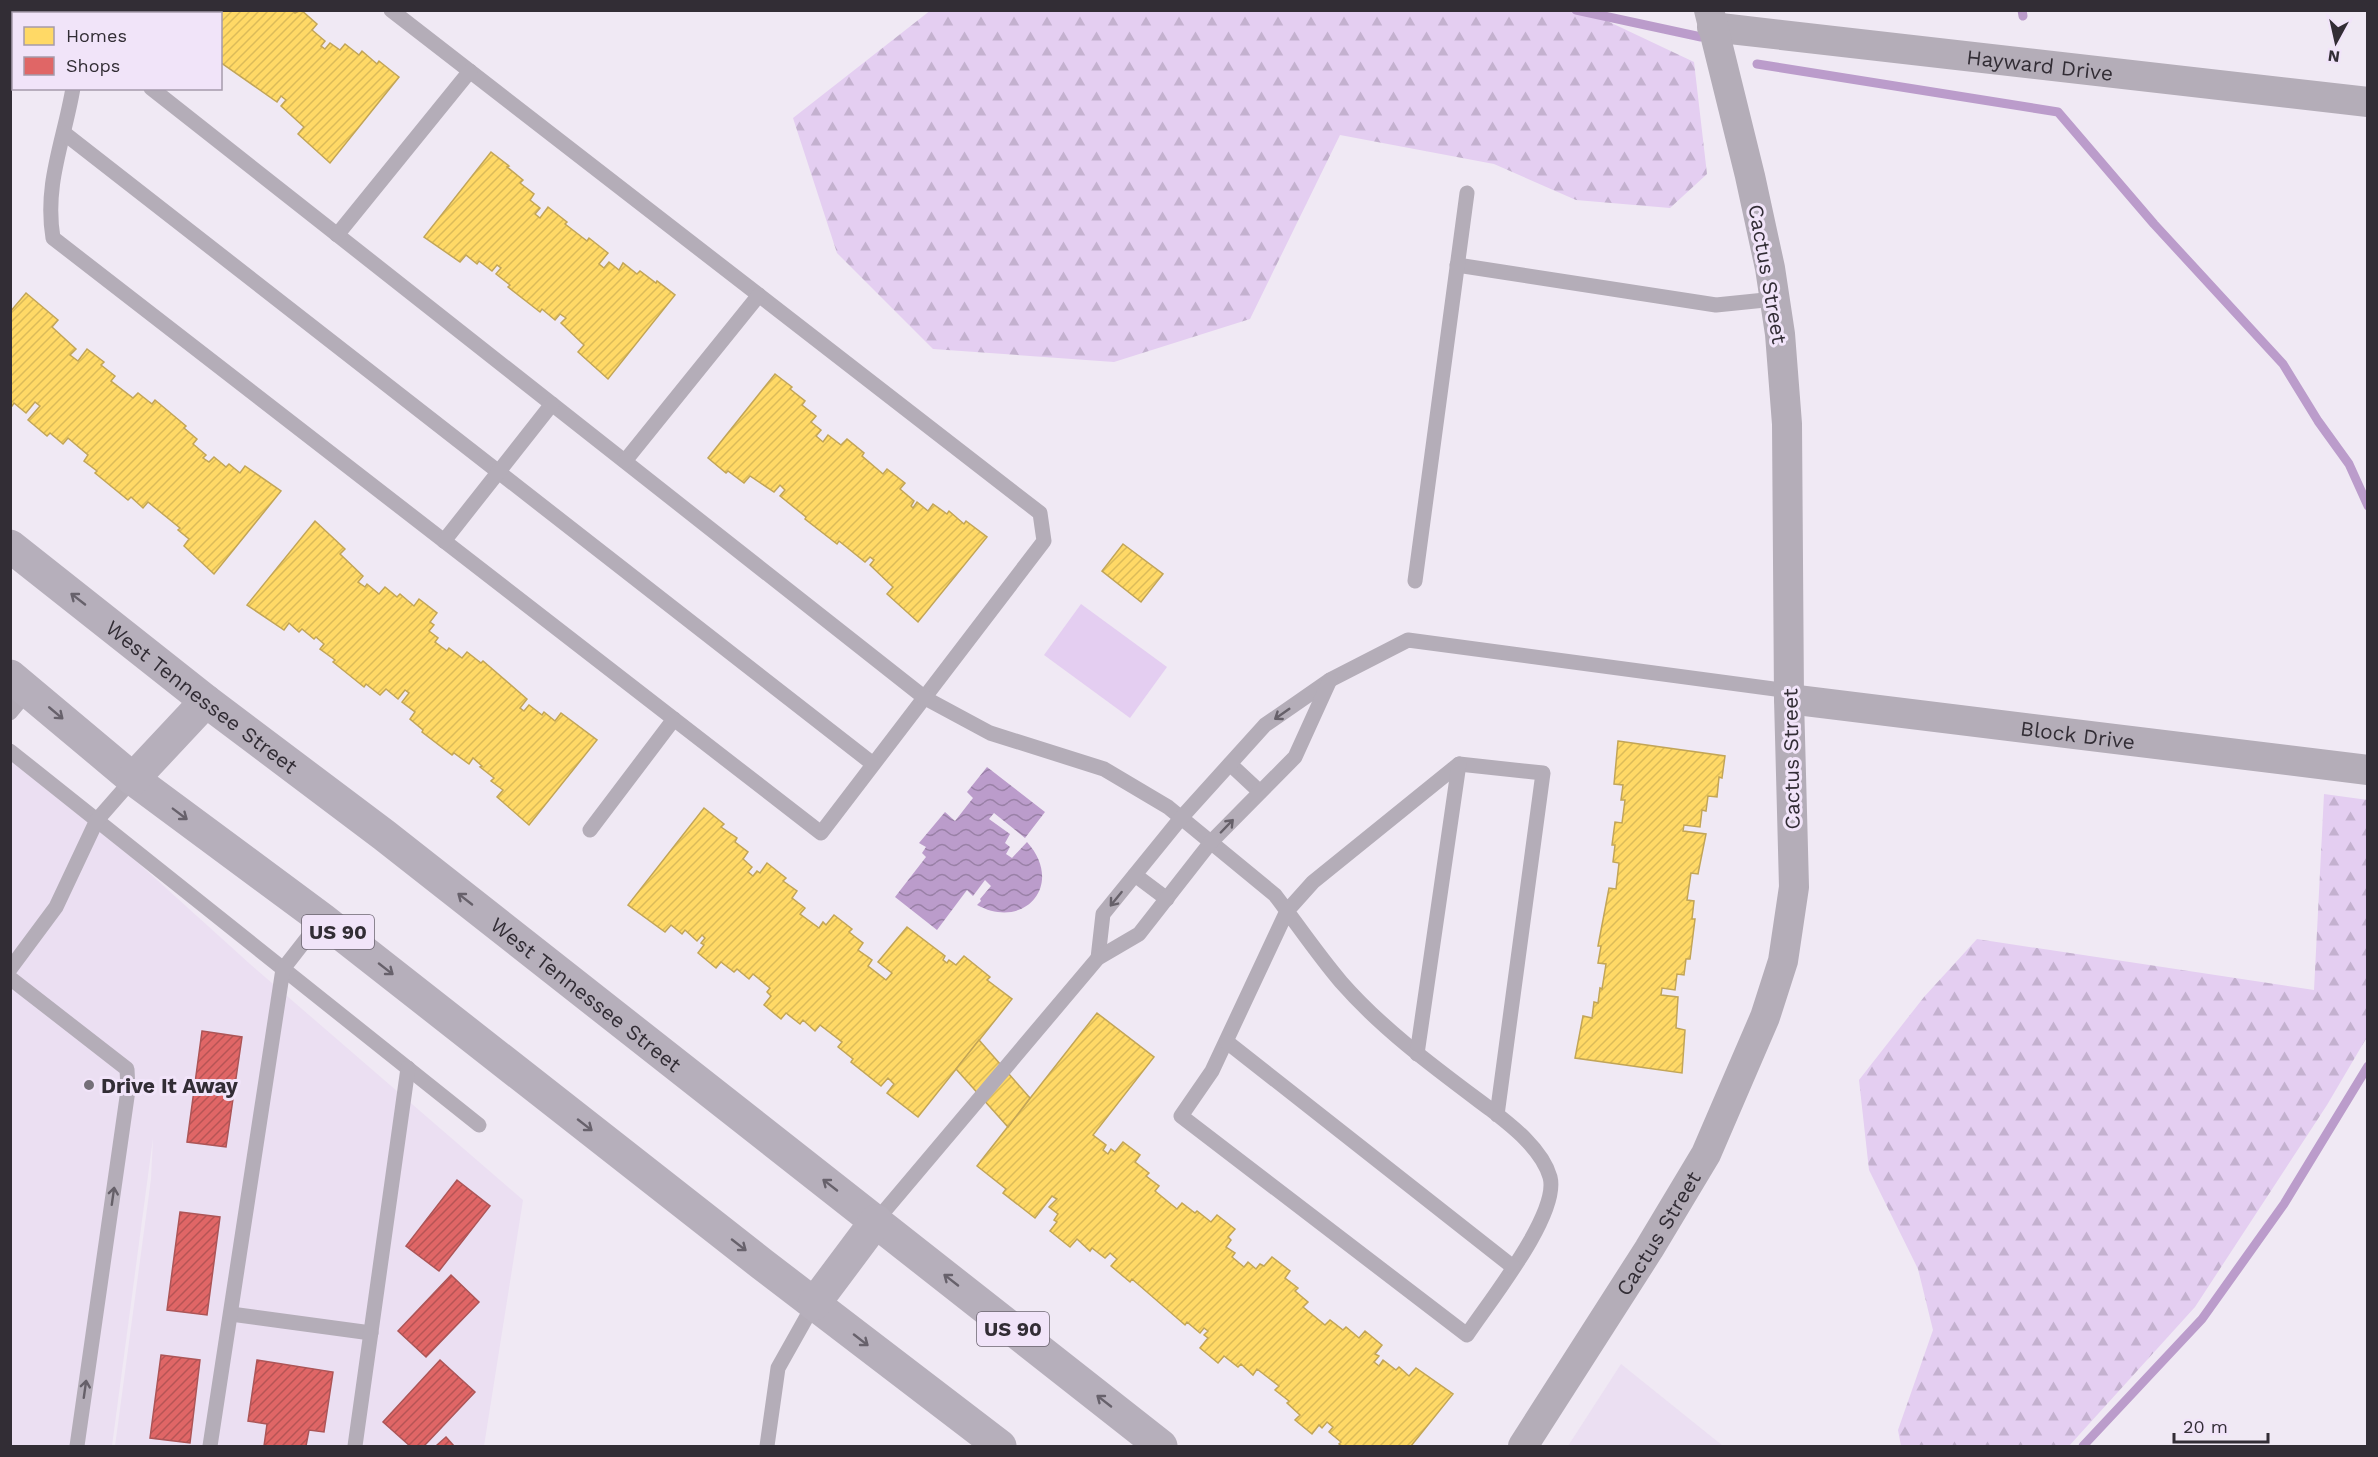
<svg xmlns="http://www.w3.org/2000/svg" width="2378" height="1457" font-family="'Work Sans',sans-serif">
<style>
.built{fill:#ebdff2}
.forest{fill:url(#forest-firs)}
.garden{fill:#e4cef1}
.water{fill:url(#water-waves)}
.homes{fill:url(#homes-hatch);stroke:#c2a557;stroke-width:1.5}
.shops{fill:url(#shops-hatch);stroke:#ac5557;stroke-width:1.5}
.lines{fill:none;stroke-linecap:round;stroke-linejoin:round}
.stream{stroke:#bb9ccb;stroke-width:9}
.lane{stroke:#b4adb8;stroke-width:15}
.street{stroke:#b4adb8;stroke-width:30}
.primary{stroke:#b6afbb;stroke-width:33}
.oneway{stroke:#67616b}
.oneway2{stroke:#666069}
.poi-dot{fill:#746f78;stroke:#f1e4f9;stroke-width:2}
.labels{text-anchor:middle;dominant-baseline:central;stroke-width:6;stroke-linejoin:round;paint-order:stroke}
.shield{fill:#f1e4f9;stroke:#6b6470;stroke-width:1.5}
.shield-label{font-size:20px;font-weight:bold;fill:#322d35}
.street-label{font-size:21px;fill:#322d35;stroke:#f1e4f9}
.poi-label{font-size:21px;font-weight:bold;fill:#322d35;stroke:#f1e4f9;text-anchor:start}
</style>
<defs>
<pattern id="forest-firs" width="22" height="20" patternUnits="userSpaceOnUse" patternTransform="scale(1.5)"><rect width="22" height="20" fill="#e4cef1"/><path d="M5 1l3.5 6h-7zM16 11l3.5 6h-7z" fill="#c4b1cf"/></pattern>
<pattern id="water-waves" width="16" height="10" patternUnits="userSpaceOnUse" patternTransform="scale(1.5)"><rect width="16" height="10" fill="#bb9ccb"/><path d="M0 5q4-4 8 0t8 0" fill="none" stroke="#9980a6"/></pattern>
<pattern id="homes-hatch" width="6" height="6" patternUnits="userSpaceOnUse" patternTransform="scale(1.5)"><rect width="6" height="6" fill="#ffd966"/><path d="M-1 1l2-2M0 6l6-6M5 7l2-2" fill="none" stroke="#dbbb59"/></pattern>
<pattern id="shops-hatch" width="6" height="6" patternUnits="userSpaceOnUse" patternTransform="scale(1.5)"><rect width="6" height="6" fill="#e06666"/><path d="M-1 1l2-2M0 6l6-6M5 7l2-2" fill="none" stroke="#b65455"/></pattern>
</defs>
<rect width="100%" height="100%" fill="#f0e9f4"/>
<!-- built -->
<g class="built">
<polygon points="10,747 250,964 523,1200 484,1446 115,1446 151,1179 153,1138 112,1446 11,1446"/>
<polygon points="1621,1364 1723,1446 1568,1446"/>
</g>
<!-- forest -->
<g class="forest">
<polygon points="931,10 1586,11 1694,62 1707,174 1670,208 1576,200 1494,164 1340,135 1250,319 1114,362 933,349 837,253 793,118"/>
<polygon points="2324,794 2368,800 2367,1037 2327,1105 2195,1307 2069,1446 1901,1446 1898,1430 1933,1330 1918,1269 1869,1170 1859,1080 1924,997 1977,939 2314,990"/>
</g>
<!-- garden -->
<polygon class="garden" points="1081,604 1167,667 1130,718 1044,655"/>
<!-- water -->
<path class="water" d="M987 767 1045 812 1025 838 994 813 989 819 1010 834 1005 843 1010 847 1006 854 1012 858 1027 842C1065 884 1025 931 977 905L981 901 980 899 991 886 985 880 973 896 967 890 937 930 895 897 926 857 922 853 926 847 919 843 945 812 955 821 973 798 967 792Z"/>
<!-- homes -->
<g class="homes">
<polygon points="141,10 292,10 295,13 301,10 317,24 312,30 325,41 321,46 325,49 330,43 340,50 345,44 359,55 362,51 377,64 379,61 399,77 330,163 298,134 304,127 281,106 286,100 281,96 277,102 220,62 220,14 144,14"/>
<polygon points="491,152 509,166 507,167 523,180 520,183 534,194 530,200 540,208 535,214 540,218 548,207 567,222 565,224 587,241 589,238 608,253 599,264 604,268 609,262 619,270 623,263 637,274 640,271 656,283 657,281 675,295 608,379 578,352 584,345 561,323 566,318 560,314 555,320 542,309 540,312 508,287 510,285 496,274 501,268 497,265 492,271 479,261 477,264 466,255 460,262 424,237"/>
<polygon points="26,293 58,320 52,327 76,349 70,355 78,361 87,349 104,362 101,365 115,376 111,381 133,398 138,393 152,404 155,400 186,426 184,428 197,439 193,444 206,455 203,458 209,462 214,457 226,467 229,464 240,473 245,466 281,491 214,574 184,546 189,539 178,530 180,528 148,502 143,508 131,497 128,500 95,473 97,471 84,461 88,455 68,438 63,444 50,433 47,436 28,420 40,406 35,402 26,413 14,403 12,406 10,405 10,312"/>
<polygon points="775,374 792,387 790,389 805,401 802,405 816,416 811,422 821,430 816,436 823,442 828,435 841,445 847,439 864,453 862,456 883,474 887,469 905,483 900,489 914,501 911,506 913,508 917,502 928,511 933,504 947,514 949,511 964,524 966,521 987,537 918,622 887,594 893,587 870,565 874,560 870,557 865,562 839,541 837,544 805,519 806,517 780,496 785,490 780,485 774,492 750,476 744,483 728,471 726,473 708,458"/>
<polygon points="315,521 345,549 340,554 363,576 358,582 365,587 367,584 379,594 385,587 397,597 400,594 414,606 419,599 437,613 430,622 434,625 429,631 438,638 435,642 447,651 449,648 462,658 467,652 481,663 483,661 527,699 520,708 524,711 529,705 542,715 544,712 555,721 561,713 597,740 529,825 497,797 503,790 491,781 494,778 480,767 482,766 473,758 469,764 454,753 452,755 422,732 423,730 410,719 415,712 402,702 409,693 405,690 398,699 386,689 380,695 366,684 364,687 333,662 335,660 320,649 324,644 316,637 314,639 302,629 299,632 289,623 284,630 247,605"/>
<polygon points="1123,544 1163,574 1141,602 1102,571"/>
<polygon points="1618,741 1725,756 1722,778 1719,777 1717,797 1708,796 1706,811 1702,810 1700,827 1684,825 1683,831 1706,834 1698,874 1691,873 1687,900 1694,901 1692,919 1695,919 1690,959 1686,959 1684,975 1677,974 1675,990 1662,988 1661,995 1678,997 1676,1028 1685,1030 1682,1073 1575,1058 1583,1016 1592,1018 1594,1002 1598,1003 1600,988 1602,989 1606,964 1598,963 1601,946 1598,946 1609,888 1616,889 1619,863 1613,862 1615,845 1612,845 1615,822 1622,823 1625,800 1621,800 1623,785 1614,784"/>
<polygon points="704,808 724,824 721,827 737,838 735,842 748,852 743,859 752,867 748,872 753,876 757,871 760,873 767,863 786,878 783,881 797,891 792,898 805,908 800,914 819,928 823,922 826,925 834,915 852,929 849,932 863,943 858,950 872,960 868,966 886,980 892,973 878,962 907,927 945,956 943,960 947,963 949,960 956,965 964,956 990,977 987,980 1012,999 918,1117 887,1093 894,1084 888,1078 881,1086 851,1062 853,1059 838,1047 842,1042 820,1025 815,1031 803,1020 800,1024 786,1013 781,1019 764,1005 771,996 767,992 770,988 753,974 749,979 737,969 734,972 721,962 716,968 698,953 704,945 701,943 705,938 702,935 697,941 685,930 682,934 671,925 665,932 628,905"/>
<polygon points="1097,1013 1154,1057 1093,1135 1106,1145 1103,1150 1108,1154 1111,1149 1115,1152 1123,1142 1140,1155 1135,1162 1149,1173 1146,1176 1159,1186 1155,1191 1177,1209 1182,1203 1195,1213 1197,1211 1211,1222 1217,1215 1235,1229 1228,1237 1231,1240 1226,1247 1235,1253 1232,1257 1244,1267 1248,1262 1256,1269 1260,1264 1264,1266 1272,1257 1290,1271 1285,1278 1298,1288 1295,1291 1308,1302 1303,1307 1325,1325 1330,1320 1343,1330 1346,1327 1359,1338 1365,1331 1382,1345 1375,1354 1379,1356 1374,1362 1379,1366 1383,1360 1396,1370 1399,1367 1409,1376 1416,1368 1453,1394 1411,1446 1342,1446 1339,1444 1341,1442 1329,1432 1333,1427 1327,1422 1322,1428 1319,1425 1312,1434 1295,1420 1300,1415 1287,1403 1289,1401 1275,1390 1279,1386 1257,1369 1253,1375 1241,1364 1238,1367 1224,1356 1218,1363 1200,1348 1208,1338 1204,1335 1208,1331 1204,1328 1200,1333 1187,1322 1185,1325 1132,1279 1130,1282 1111,1266 1117,1259 1110,1253 1105,1258 1092,1248 1090,1251 1077,1239 1070,1247 1050,1231 1057,1222 1054,1220 1058,1214 1049,1207 1057,1199 1052,1196 1035,1218 1003,1193 1006,1189 977,1166"/>
<polygon points="979,1040 1030,1098 1008,1127 956,1069"/>
</g>
<!-- shops -->
<g class="shops">
<polygon points="202,1031 242,1037 226,1147 187,1142"/>
<polygon points="457,1180 490,1206 439,1271 406,1246"/>
<polygon points="180,1212 220,1217 207,1315 167,1310"/>
<polygon points="451,1275 479,1302 426,1357 398,1331"/>
<polygon points="161,1355 200,1360 190,1443 150,1438"/>
<polygon points="257,1360 333,1372 324,1432 309,1430 306,1446 264,1446 267,1424 248,1421"/>
<polygon points="440,1360 475,1392 424,1446 410,1446 383,1422"/>
<polygon points="446,1437 454,1446 436,1446"/>
</g>
<g class="lines">
<!-- stream -->
<g class="stream">
<polyline points="1576,10 1701,37"/>
<polyline points="2022,10 2023,16"/>
<polyline points="1757,64 2058,112 2154,224 2283,364 2318,421 2349,464 2368,506"/>
<polyline points="2083,1446 2202,1319 2284,1204 2368,1066"/>
</g>
<!-- lane -->
<g class="lane">
<polyline points="82,14 82,10"/>
<path d="M73 88C64 141 44 184 53 238L821 833 1044 541 1040 513 391 10"/>
<path d="M151 88 925 698 990 733 1104 769 1168 807 1275 895C1297 924 1318 955 1341 982 1384 1031 1438 1070 1490 1109 1512 1126 1542 1149 1550 1177 1560 1214 1488 1303 1467 1335L1181 1116 1212 1071 1287 911 1313 882 1459 764 1543 773 1497 1115"/>
<polyline points="64,133 873,764"/>
<polyline points="337,235 470,71"/>
<polyline points="1457,265 1716,305 1775,299"/>
<polyline points="625,461 759,295"/>
<polyline points="444,541 552,404"/>
<polyline points="1415,581 1467,193"/>
<polyline points="10,713 29,690"/>
<polyline points="10,751 479,1125"/>
<polyline points="1230,764 1260,792"/>
<polyline points="590,830 674,719"/>
<polyline points="1135,875 1167,899"/>
<polyline points="1098,958 1103,914 1181,818 1265,725 1330,680 1408,640 1789,691"/>
<polyline points="10,969 56,907 97,820 133,779"/>
<polyline points="10,978 127,1069 128,1090 77,1446"/>
<polyline points="1227,1042 1513,1267"/>
<polyline points="1417,1054 1459,764"/>
<polyline points="876,1221 1098,958 1139,934 1211,842 1295,757 1330,680"/>
<polyline points="231,1314 371,1333"/>
<polyline points="210,1446 283,969 322,919"/>
<polyline points="355,1446 408,1068"/>
<polyline points="767,1446 778,1368 814,1304"/>
</g>
<!-- street -->
<g class="street">
<path id="s1" d="M1712 27 2368 102"/>
<path id="s2" d="M1789 699 2368 770"/>
<path id="s3" d="M1523 1446 1649 1249 1706 1154 1765 1017 1783 961 1794 887 1789 699 1787 424 1780 334 1770 268 1750 176 1709 10"/>
</g>
<!-- primary -->
<g class="primary">
<path id="s4" d="M10 546 206 701 384 835 1161 1446"/>
<polyline points="10,676 133,779 322,919 762,1264 1000,1446"/>
<polyline points="133,779 206,701"/>
<polyline points="814,1304 876,1221"/>
</g>
</g>
<!-- one-way arrows -->
<defs><path id="oneway-shaft" d="M-6 0H5M1.5-3L5.5 0L1.5 3" fill="none" stroke-width="1.6" stroke-linecap="round" stroke-linejoin="round" transform="scale(1.5)"/></defs>
<g class="oneway">
<use href="#oneway-shaft" transform="translate(78 599) rotate(-142)"/>
<use href="#oneway-shaft" transform="translate(56 713) rotate(40)"/>
<use href="#oneway-shaft" transform="translate(180 814) rotate(37)"/>
<use href="#oneway-shaft" transform="translate(465 899) rotate(-142)"/>
<use href="#oneway-shaft" transform="translate(386 969) rotate(38)"/>
<use href="#oneway-shaft" transform="translate(585 1125) rotate(38)"/>
<use href="#oneway-shaft" transform="translate(830 1185) rotate(-142)"/>
<use href="#oneway-shaft" transform="translate(739 1245) rotate(38)"/>
<use href="#oneway-shaft" transform="translate(951 1280) rotate(-142)"/>
<use href="#oneway-shaft" transform="translate(861 1340) rotate(38)"/>
<use href="#oneway-shaft" transform="translate(1104 1401) rotate(-142)"/>
</g>
<g class="oneway2">
<use href="#oneway-shaft" transform="translate(1282 714) rotate(145)"/>
<use href="#oneway-shaft" transform="translate(1227 826) rotate(-46)"/>
<use href="#oneway-shaft" transform="translate(1116 899) rotate(129)"/>
<use href="#oneway-shaft" transform="translate(113 1196) rotate(-82)"/>
<use href="#oneway-shaft" transform="translate(85 1389) rotate(-82)"/>
</g>
<!-- markers -->
<circle class="poi-dot" cx="89" cy="1085" r="6"/>
<g class="labels">
<!-- shield labels -->
<g class="shield">
<rect x="302" y="915" width="72" height="34" rx="4.5"/>
<rect x="977" y="1312" width="72" height="34" rx="4.5"/>
</g>
<g class="shield-label">
<text x="338" y="932">US 90</text>
<text x="1013" y="1329">US 90</text>
</g>
<!-- street labels -->
<g class="street-label">
<text stroke="none"><textPath href="#s1" startOffset="330">Hayward Drive</textPath></text>
<text transform="translate(1768 274) rotate(80)">Cactus Street</text>
<text stroke="none"><textPath href="#s4" startOffset="244">West Tennessee Street</textPath></text>
<text stroke="none"><textPath href="#s2" startOffset="291">Block Drive</textPath></text>
<text transform="translate(1791 759) rotate(-91)">Cactus Street</text>
<text stroke="none"><textPath href="#s4" startOffset="730">West Tennessee Street</textPath></text>
<text stroke="none"><textPath href="#s3" startOffset="252">Cactus Street</textPath></text>
</g>
<!-- poi labels -->
<g class="poi-label">
<text x="101" y="1085">Drive It Away</text>
</g>
</g>
<!-- border -->
<rect width="2378" height="1457" fill="none" stroke="#322d35" stroke-width="24"/>
<!-- legend -->
<rect x="12" y="12" width="210" height="78" fill="#f1e4f9" stroke="#a59bab" stroke-width="1.5"/>
<rect x="24" y="27" width="30" height="18" fill="#ffd966" stroke="#a59bab" stroke-width="1.5"/>
<text x="66" y="42" font-size="18" fill="#322d35">Homes</text>
<rect x="24" y="57" width="30" height="18" fill="#e06666" stroke="#a59bab" stroke-width="1.5"/>
<text x="66" y="72" font-size="18" fill="#322d35">Shops</text>
<!-- north arrow -->
<g transform="translate(2336 42) rotate(188)" stroke="#f1e4f9" stroke-width="4.5" paint-order="stroke">
<path d="M0-4.5L10 22L0 15L-10 22Z" fill="#322d35"/>
<text y="-9" font-size="16" font-weight="bold" text-anchor="middle" fill="#322d35">N</text>
</g>
<!-- scale -->
<path d="M2174 1433v9h94v-9" fill="none" stroke="#322d35" stroke-width="3"/>
<text x="2183" y="1433" font-size="18" fill="#322d35" stroke="#f1e4f9" stroke-width="4.5" paint-order="stroke">20 m</text>
</svg>
